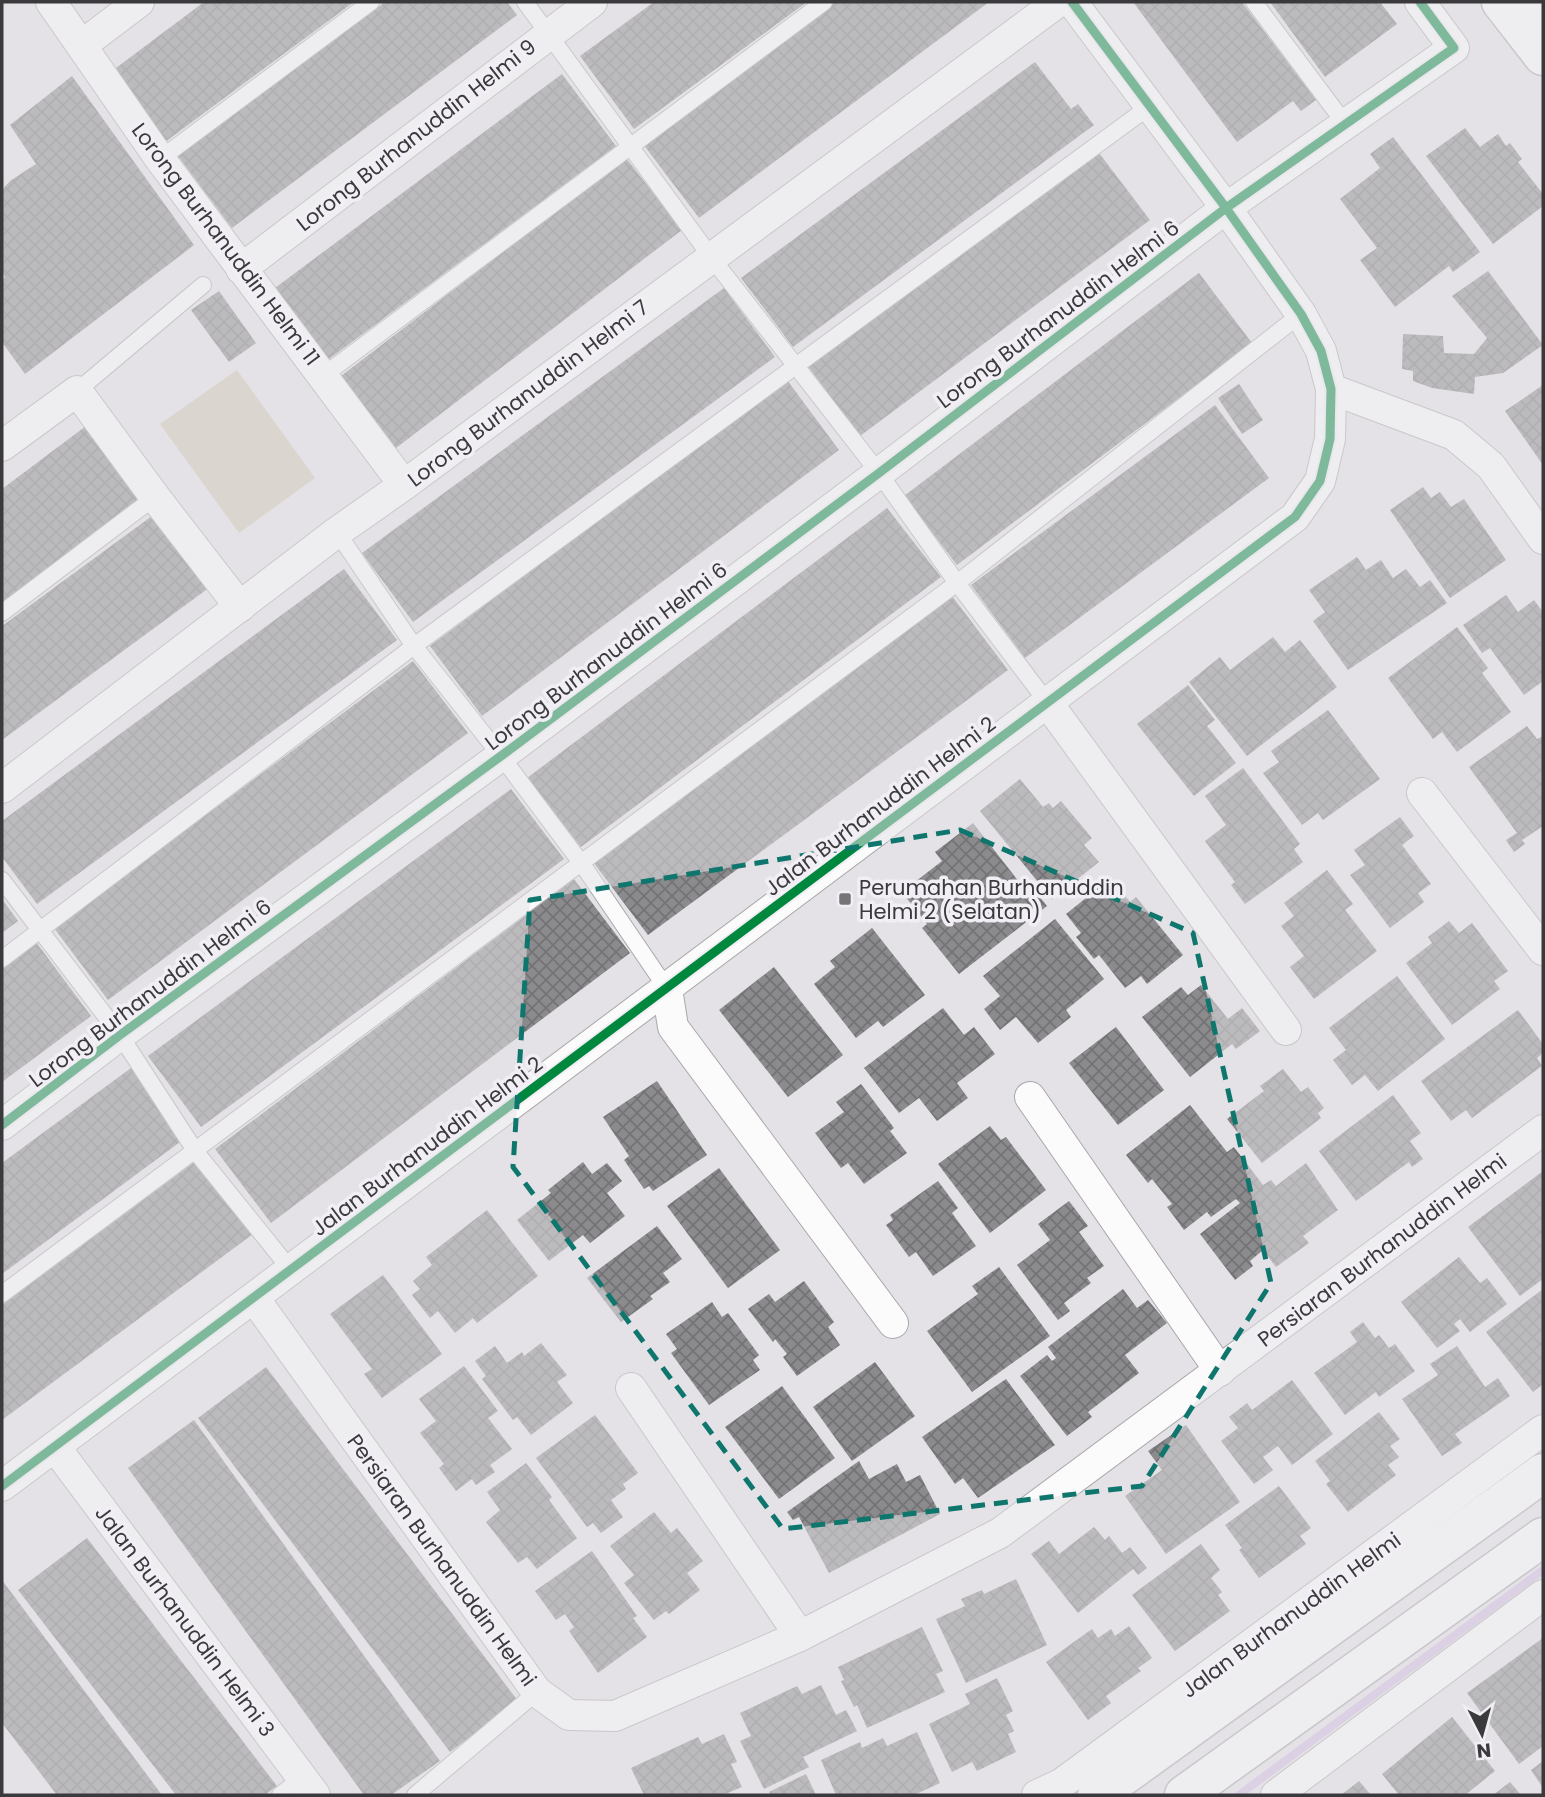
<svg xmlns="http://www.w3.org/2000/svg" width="1545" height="1797" font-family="Poppins,sans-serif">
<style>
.garden{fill:#cfc6b3}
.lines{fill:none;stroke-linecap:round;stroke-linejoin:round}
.stream{stroke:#d2bce3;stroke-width:8}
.building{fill:url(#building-cross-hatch)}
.lane-casing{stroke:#a9a7aa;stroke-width:18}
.street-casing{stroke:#a9a7aa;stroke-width:32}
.secondary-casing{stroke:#a9a7aa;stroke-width:41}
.highway-casing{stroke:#a9a7aa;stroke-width:41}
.lane{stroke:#fbfbfb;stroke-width:16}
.street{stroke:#fbfbfb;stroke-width:30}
.secondary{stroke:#fbfbfb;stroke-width:38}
.highway{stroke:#fbfbfb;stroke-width:38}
.cycleway-casing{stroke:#f2eef5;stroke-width:13}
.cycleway{stroke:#00873e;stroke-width:9}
.marked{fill:none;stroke:#0f766e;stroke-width:5;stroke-dasharray:14 9;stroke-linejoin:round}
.poi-dot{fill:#767477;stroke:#f2eef5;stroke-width:2.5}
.labels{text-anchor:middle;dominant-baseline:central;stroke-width:7;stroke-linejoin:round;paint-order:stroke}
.street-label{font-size:21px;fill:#3a393b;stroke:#f2eef5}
.poi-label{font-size:21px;fill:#3a393b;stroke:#f2eef5;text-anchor:start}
</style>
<defs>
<pattern id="building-cross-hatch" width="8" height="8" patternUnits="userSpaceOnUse" patternTransform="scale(1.75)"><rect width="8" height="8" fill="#8b8a8c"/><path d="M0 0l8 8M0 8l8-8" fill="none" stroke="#737274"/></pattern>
</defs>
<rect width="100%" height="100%" fill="#e4e2e6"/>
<!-- garden -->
<polygon class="garden" points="237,370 315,478 239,533 160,424"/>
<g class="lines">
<!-- stream -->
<polyline class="stream" points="1239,1795 1543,1570"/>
</g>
<!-- building -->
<g class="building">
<polygon points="204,2 354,2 165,142 112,71"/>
<polygon points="385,2 507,2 517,15 232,228 178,156"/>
<polygon points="654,2 807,2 634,129 580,56"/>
<polygon points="834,2 989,2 699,218 643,144"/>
<polygon points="1133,2 1242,2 1316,100 1301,111 1293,101 1237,142"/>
<polygon points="1270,2 1380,2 1397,24 1325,77"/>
<polygon points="1035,62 1071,109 1078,104 1094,125 793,347 741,278"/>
<polygon points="562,74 616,146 329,359 275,288"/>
<polygon points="72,76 194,245 25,374 2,342 2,280 5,277 2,272 2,190 10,181 36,164 10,125"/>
<polygon points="1465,128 1480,147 1498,134 1506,146 1510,143 1522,159 1518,162 1543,194 1543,206 1493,244 1426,156"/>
<polygon points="1393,137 1480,252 1453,272 1449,266 1395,307 1360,260 1377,248 1340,199 1380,168 1370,154"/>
<polygon points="1096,149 1150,220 860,436 807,365"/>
<polygon points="626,158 682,230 396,448 341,376"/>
<polygon points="1488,271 1543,345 1503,373 1475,377 1474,394 1432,388 1413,381 1413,371 1402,369 1403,334 1443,336 1444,353 1474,354 1487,338 1452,296"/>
<polygon points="1199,273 1252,343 957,565 904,496"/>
<polygon points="724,288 775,357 413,622 362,553"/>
<polygon points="219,291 256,343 229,362 191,310"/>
<polygon points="787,380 839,450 482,716 430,646"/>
<polygon points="1239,384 1263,420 1242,434 1218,398"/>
<polygon points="1543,385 1543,465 1505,411"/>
<polygon points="1215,405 1269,478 1025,658 971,585"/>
<polygon points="90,423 145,497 2,605 2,489"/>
<polygon points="1423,487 1431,498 1440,492 1451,507 1464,499 1506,560 1450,598 1390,510"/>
<polygon points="887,508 941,577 581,847 527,778"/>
<polygon points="156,513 210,587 2,740 2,626"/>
<polygon points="1357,557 1366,570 1381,560 1393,578 1406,569 1420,587 1430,580 1447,603 1348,670 1313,621 1325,612 1309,590"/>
<polygon points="344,569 397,640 37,904 2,857 2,821"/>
<polygon points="1506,595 1518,612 1534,600 1543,612 1543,681 1524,695 1490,648 1482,653 1463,625"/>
<polygon points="952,596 1008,670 648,935 593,862"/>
<polygon points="1457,627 1488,668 1482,673 1511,712 1457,752 1442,732 1433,739 1388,678"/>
<polygon points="1273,637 1285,652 1300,640 1337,687 1247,756 1189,682 1220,657 1230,670"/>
<polygon points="413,661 468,733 108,1000 54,928"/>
<polygon points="1188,685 1215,720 1207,726 1236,763 1194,796 1137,724"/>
<polygon points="1328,710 1380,779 1323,820 1318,813 1302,825 1263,773 1279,762 1271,751"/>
<polygon points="1527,726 1537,739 1543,736 1543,826 1522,840 1525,844 1514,852 1506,840 1517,833 1469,767"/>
<polygon points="1243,768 1300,844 1294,849 1303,862 1245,904 1231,885 1235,882 1205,841 1226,825 1205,796"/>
<polygon points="1020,779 1043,807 1049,803 1053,808 1061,801 1092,838 1084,845 1099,862 1052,899 980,811"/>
<polygon points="511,789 564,859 201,1127 148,1056"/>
<polygon points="1400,817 1414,836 1402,845 1431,884 1418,893 1424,902 1390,928 1350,875 1365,865 1354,850"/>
<polygon points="973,823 1020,883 1025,879 1047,906 959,974 922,928 927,924 902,892 942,861 935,852"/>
<polygon points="1327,870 1353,904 1345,910 1377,951 1314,999 1290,967 1304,956 1281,926 1294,916 1284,903"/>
<polygon points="1111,878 1130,902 1136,897 1183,955 1147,984 1141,976 1125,988 1099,955 1094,959 1076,937 1081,933 1066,914"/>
<polygon points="574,879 630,953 271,1223 215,1149"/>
<polygon points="2,899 18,921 2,933"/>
<polygon points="1055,919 1104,979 1066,1010 1071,1017 1038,1043 1016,1017 1000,1030 984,1009 1000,996 983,976"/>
<polygon points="1449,921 1459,933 1472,923 1508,971 1494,981 1500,989 1452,1025 1406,963 1432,943 1428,937"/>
<polygon points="872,928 925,995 883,1027 878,1021 856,1038 814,984 835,967 830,961"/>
<polygon points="36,942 91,1016 2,1082 2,967"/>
<polygon points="774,967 843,1055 788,1097 719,1010"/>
<polygon points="1397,976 1445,1039 1378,1091 1365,1075 1352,1085 1333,1060 1346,1050 1329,1028"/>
<polygon points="1201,985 1228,1019 1242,1008 1260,1031 1236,1049 1232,1044 1190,1077 1142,1017 1181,987 1188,995"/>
<polygon points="943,1008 964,1035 974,1027 995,1054 957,1083 968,1098 937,1121 919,1098 899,1113 864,1068"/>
<polygon points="1518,1010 1543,1044 1543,1053 1537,1058 1542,1066 1472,1118 1466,1110 1451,1121 1421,1081"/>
<polygon points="1116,1027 1164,1090 1118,1125 1069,1063"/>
<polygon points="131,1068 184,1139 2,1274 2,1163"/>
<polygon points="1283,1069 1301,1092 1308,1087 1324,1108 1318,1113 1321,1118 1262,1163 1227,1119 1264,1091 1260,1086"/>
<polygon points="657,1081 707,1155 653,1191 649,1186 644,1189 624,1160 629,1156 603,1117"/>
<polygon points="861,1084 894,1128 890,1131 907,1153 864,1184 848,1163 841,1168 815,1133 844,1112 836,1102"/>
<polygon points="1393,1095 1421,1133 1410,1141 1423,1159 1412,1167 1409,1162 1356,1201 1319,1151"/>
<polygon points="1190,1105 1227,1152 1234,1147 1263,1185 1271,1180 1276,1186 1306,1163 1338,1210 1303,1236 1309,1243 1276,1267 1263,1250 1250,1261 1253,1266 1235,1280 1200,1234 1240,1203 1236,1199 1211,1217 1207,1212 1184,1230 1167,1207 1172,1204 1152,1179 1148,1183 1126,1155"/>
<polygon points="990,1126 1001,1140 1006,1137 1046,1190 990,1233 938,1164"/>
<polygon points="197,1160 253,1234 2,1420 2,1305"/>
<polygon points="583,1162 592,1174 607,1163 622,1181 607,1193 625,1216 590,1243 583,1235 549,1261 517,1220 551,1193 548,1190"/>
<polygon points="719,1168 780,1250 728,1288 667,1206"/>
<polygon points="1543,1171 1543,1279 1520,1296 1468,1227"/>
<polygon points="938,1181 958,1208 952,1213 976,1246 933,1276 916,1252 909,1257 886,1225 893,1220 890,1215"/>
<polygon points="1069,1201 1088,1226 1079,1232 1104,1266 1087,1278 1091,1283 1064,1303 1070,1311 1058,1320 1017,1265 1050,1240 1038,1224"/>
<polygon points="487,1210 538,1276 477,1323 473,1318 455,1333 438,1311 430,1318 412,1295 420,1289 413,1281 432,1265 426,1257"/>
<polygon points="657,1226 682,1259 663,1273 670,1282 650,1296 653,1299 621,1322 587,1278"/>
<polygon points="1459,1257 1480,1283 1487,1278 1507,1304 1470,1332 1460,1319 1454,1324 1460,1331 1437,1348 1401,1302"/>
<polygon points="999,1267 1050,1336 972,1392 927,1331 978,1294 972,1286"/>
<polygon points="383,1275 442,1354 382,1398 364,1374 372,1369 330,1314"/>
<polygon points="804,1281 834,1322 828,1327 840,1345 797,1376 783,1357 787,1354 775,1339 773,1342 748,1309 769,1294 775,1302"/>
<polygon points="1123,1289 1137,1308 1148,1300 1167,1323 1125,1355 1139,1373 1088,1412 1092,1417 1067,1436 1020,1376 1047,1355 1052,1361 1056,1358 1048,1347"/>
<polygon points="1543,1289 1543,1384 1533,1392 1486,1332"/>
<polygon points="712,1302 722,1317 728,1313 759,1355 753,1360 760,1370 709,1405 671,1353 677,1349 666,1334"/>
<polygon points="1363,1322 1375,1338 1379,1335 1389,1348 1395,1344 1415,1371 1379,1397 1376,1392 1345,1415 1314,1373 1357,1342 1350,1332"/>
<polygon points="541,1343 567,1375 557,1382 573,1403 531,1435 517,1417 513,1420 482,1379 486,1376 475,1361 495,1346 507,1363 522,1352 524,1356"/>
<polygon points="1457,1346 1485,1387 1498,1378 1510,1396 1455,1434 1462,1443 1442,1456 1402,1399 1438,1375 1430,1364"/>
<polygon points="875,1362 915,1416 852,1461 813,1407"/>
<polygon points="464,1366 498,1411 488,1418 512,1449 490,1465 495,1472 476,1485 472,1479 456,1491 439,1468 444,1464 420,1433 436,1421 419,1399"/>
<polygon points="266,1367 518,1701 450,1752 198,1418"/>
<polygon points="1006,1379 1055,1445 978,1498 963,1478 955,1484 922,1437"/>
<polygon points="1292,1380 1333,1434 1292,1465 1278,1446 1263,1457 1273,1470 1254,1484 1221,1441 1238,1428 1229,1417 1247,1403 1252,1410"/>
<polygon points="782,1386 835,1458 779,1499 725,1427"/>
<polygon points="1379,1412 1400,1439 1390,1446 1399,1457 1388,1465 1396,1475 1348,1512 1326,1484 1330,1481 1315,1461"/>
<polygon points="595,1415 638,1473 623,1484 626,1489 611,1500 623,1517 601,1533 593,1523 587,1527 536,1458"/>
<polygon points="194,1420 440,1761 391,1795 364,1795 128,1468"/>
<polygon points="1186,1425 1240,1502 1166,1554 1125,1496 1162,1470 1148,1451"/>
<polygon points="859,1461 869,1479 897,1464 906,1482 920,1475 940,1514 829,1573 799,1517 793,1520 787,1512"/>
<polygon points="526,1463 552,1497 549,1500 577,1538 537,1569 527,1557 518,1563 486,1522 500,1510 487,1492"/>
<polygon points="1279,1486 1311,1528 1300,1536 1306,1544 1259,1578 1239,1550 1242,1548 1225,1525"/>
<polygon points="654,1512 671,1533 677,1528 703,1561 687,1573 700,1590 669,1614 666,1611 654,1620 624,1583 634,1575 610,1546"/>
<polygon points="1094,1527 1105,1540 1109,1536 1122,1553 1130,1547 1147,1568 1138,1575 1133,1569 1078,1613 1031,1554 1049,1541 1059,1554"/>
<polygon points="87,1538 277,1786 265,1795 176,1795 18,1590"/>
<polygon points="1201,1544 1220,1570 1211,1578 1222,1592 1218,1595 1230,1611 1175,1651 1132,1595"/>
<polygon points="592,1551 637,1616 633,1618 647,1637 598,1673 569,1631 574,1627 565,1614 556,1620 535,1591"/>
<polygon points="1016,1579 1047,1645 966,1683 936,1619 965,1606 961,1599 982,1590 984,1594"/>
<polygon points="2,1580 106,1720 162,1795 57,1795 2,1723"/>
<polygon points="1129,1626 1152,1658 1138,1668 1141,1671 1106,1696 1111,1703 1088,1720 1046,1662 1092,1629 1098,1638 1111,1629 1115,1636"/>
<polygon points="922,1627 943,1671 936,1674 945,1692 867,1728 857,1705 854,1707 841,1681 844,1680 838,1667"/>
<polygon points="1543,1638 1543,1746 1519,1764 1467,1693"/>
<polygon points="997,1678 1013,1711 1006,1715 1014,1731 1008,1734 1016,1752 977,1771 972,1762 952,1772 929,1724 970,1704 965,1694"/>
<polygon points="821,1685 836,1715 846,1710 857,1731 803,1757 809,1767 764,1789 740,1741 751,1736 740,1713 797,1686 802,1694"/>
<polygon points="1452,1717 1495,1771 1465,1795 1399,1795 1382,1774"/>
<polygon points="917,1732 940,1783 914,1795 836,1795 821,1760 860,1742 862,1748 883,1738 887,1746"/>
<polygon points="724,1734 737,1762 731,1764 742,1787 723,1795 644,1795 631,1768 698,1737 702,1744"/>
<polygon points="1543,1761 1543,1788 1531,1770"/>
<polygon points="806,1774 816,1795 771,1795 769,1792"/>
<polygon points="1359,1781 1371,1795 1341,1795"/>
<polygon points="1510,1782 1521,1795 1493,1795"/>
</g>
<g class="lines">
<defs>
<g id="lane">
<polyline points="525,2 711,257 879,473 957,583 1047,702"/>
<polyline points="1254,2 1346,125"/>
<polyline points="160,159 371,2"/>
<polyline points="324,375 824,2"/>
<polyline points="77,391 203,285"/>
<polyline points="337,532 414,646 501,756 582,864 667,989"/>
<polyline points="2,613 155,497"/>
<polyline points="2,880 120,1035 196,1152 291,1270"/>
<polyline points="2,959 414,646 1150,106"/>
<polyline points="2,1294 957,583 1301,314"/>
<polyline points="280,1795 302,1778"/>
<polyline points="415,1795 537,1692"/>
</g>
<g id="street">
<polyline points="51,2 160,159 404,485"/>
<polyline points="82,45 139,2"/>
<polyline points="241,269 592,2"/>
<polyline points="1331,389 1454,435 1491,466 1543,539"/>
<polyline points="2,446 77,391 155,497 240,607"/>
<polyline points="1047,702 1286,1030"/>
<polyline points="2,788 337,532 404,485 1058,2"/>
<polyline points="1422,793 1543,950"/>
<polyline points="667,989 673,1027 893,1323"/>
<polyline points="1030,1097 1220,1371"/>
<polyline points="2,1125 120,1035 501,756 879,473 1226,208 1454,48 1420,2"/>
<polyline points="254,1298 537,1692 569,1715 615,1716 800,1636 1000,1533 1543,1130"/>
<polyline points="631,1388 800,1636"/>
<polyline points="55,1447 315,1795"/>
<polyline points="2,1486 1295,517 1320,481 1330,439 1331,389 1321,351 1301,314 1226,208 1072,2"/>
<polyline points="1037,1795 1061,1784 1543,1430"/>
<polyline points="1276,1795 1543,1595"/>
</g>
<g id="secondary">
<polyline points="1097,1795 1543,1473"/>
<polyline points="1184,1795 1543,1537"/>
</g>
<g id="highway">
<polyline points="1501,2 1543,56"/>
<polyline points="1539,2 1543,7"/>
</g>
</defs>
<!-- lane casing -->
<use href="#lane" class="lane-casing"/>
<!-- street casing -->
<use href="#street" class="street-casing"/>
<!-- secondary casing -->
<use href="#secondary" class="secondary-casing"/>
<!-- highway casing -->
<use href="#highway" class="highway-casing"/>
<!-- lane -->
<use href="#lane" class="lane"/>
<!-- street -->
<use href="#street" class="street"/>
<!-- secondary -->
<use href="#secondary" class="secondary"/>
<!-- highway -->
<use href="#highway" class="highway"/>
<defs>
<g id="cycleway">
<polyline points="2,1125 120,1035 501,756 879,473 1226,208 1454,48 1420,2"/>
<polyline points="2,1486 1295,517 1320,481 1330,439 1331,389 1321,351 1301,314 1226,208 1072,2"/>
</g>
</defs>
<!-- cycleway casing -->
<use href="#cycleway" class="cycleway-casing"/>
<!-- cycleway -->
<use href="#cycleway" class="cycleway"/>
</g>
<!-- marked area -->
<path d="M0 0H1545V1797H0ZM960 830 1193 933 1271 1283 1142 1486 783 1529 513 1167 530 900Z" fill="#e4e2e6" fill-opacity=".55" fill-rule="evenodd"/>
<path class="marked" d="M960 830 1193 933 1271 1283 1142 1486 783 1529 513 1167 530 900Z"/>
<!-- markers -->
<rect class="poi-dot" x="838" y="892" width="14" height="14" rx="3.5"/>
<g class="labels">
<!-- street labels -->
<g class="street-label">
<text transform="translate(416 135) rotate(-38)">Lorong Burhanuddin Helmi 9</text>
<text transform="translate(226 244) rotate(53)">Lorong Burhanuddin Helmi 11</text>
<text transform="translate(1058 314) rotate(-37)">Lorong Burhanuddin Helmi 6</text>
<text transform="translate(528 393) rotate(-37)">Lorong Burhanuddin Helmi 7</text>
<text transform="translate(606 656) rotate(-37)">Lorong Burhanuddin Helmi 6</text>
<text transform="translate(880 806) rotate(-37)">Jalan Burhanuddin Helmi 2</text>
<text transform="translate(150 993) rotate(-37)">Lorong Burhanuddin Helmi 6</text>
<text transform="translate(427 1146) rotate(-37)">Jalan Burhanuddin Helmi 2</text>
<text transform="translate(1382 1250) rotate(-37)">Persiaran Burhanuddin Helmi</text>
<text transform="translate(442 1560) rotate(54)">Persiaran Burhanuddin Helmi</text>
<text transform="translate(1291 1615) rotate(-36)">Jalan Burhanuddin Helmi</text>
<text transform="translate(185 1621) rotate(53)">Jalan Burhanuddin Helmi 3</text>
</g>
<!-- poi labels -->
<g class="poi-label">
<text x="859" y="887">Perumahan Burhanuddin<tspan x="859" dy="24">Helmi 2 (Selatan)</tspan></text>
</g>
</g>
<!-- border -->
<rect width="1545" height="1797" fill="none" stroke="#3a393b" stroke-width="7"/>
<!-- north arrow -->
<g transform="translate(1482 1734) rotate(174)" stroke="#f2eef5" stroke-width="5" paint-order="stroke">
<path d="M0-5L12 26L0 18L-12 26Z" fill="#3a393b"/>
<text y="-10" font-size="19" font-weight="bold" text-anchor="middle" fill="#3a393b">N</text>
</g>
</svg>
